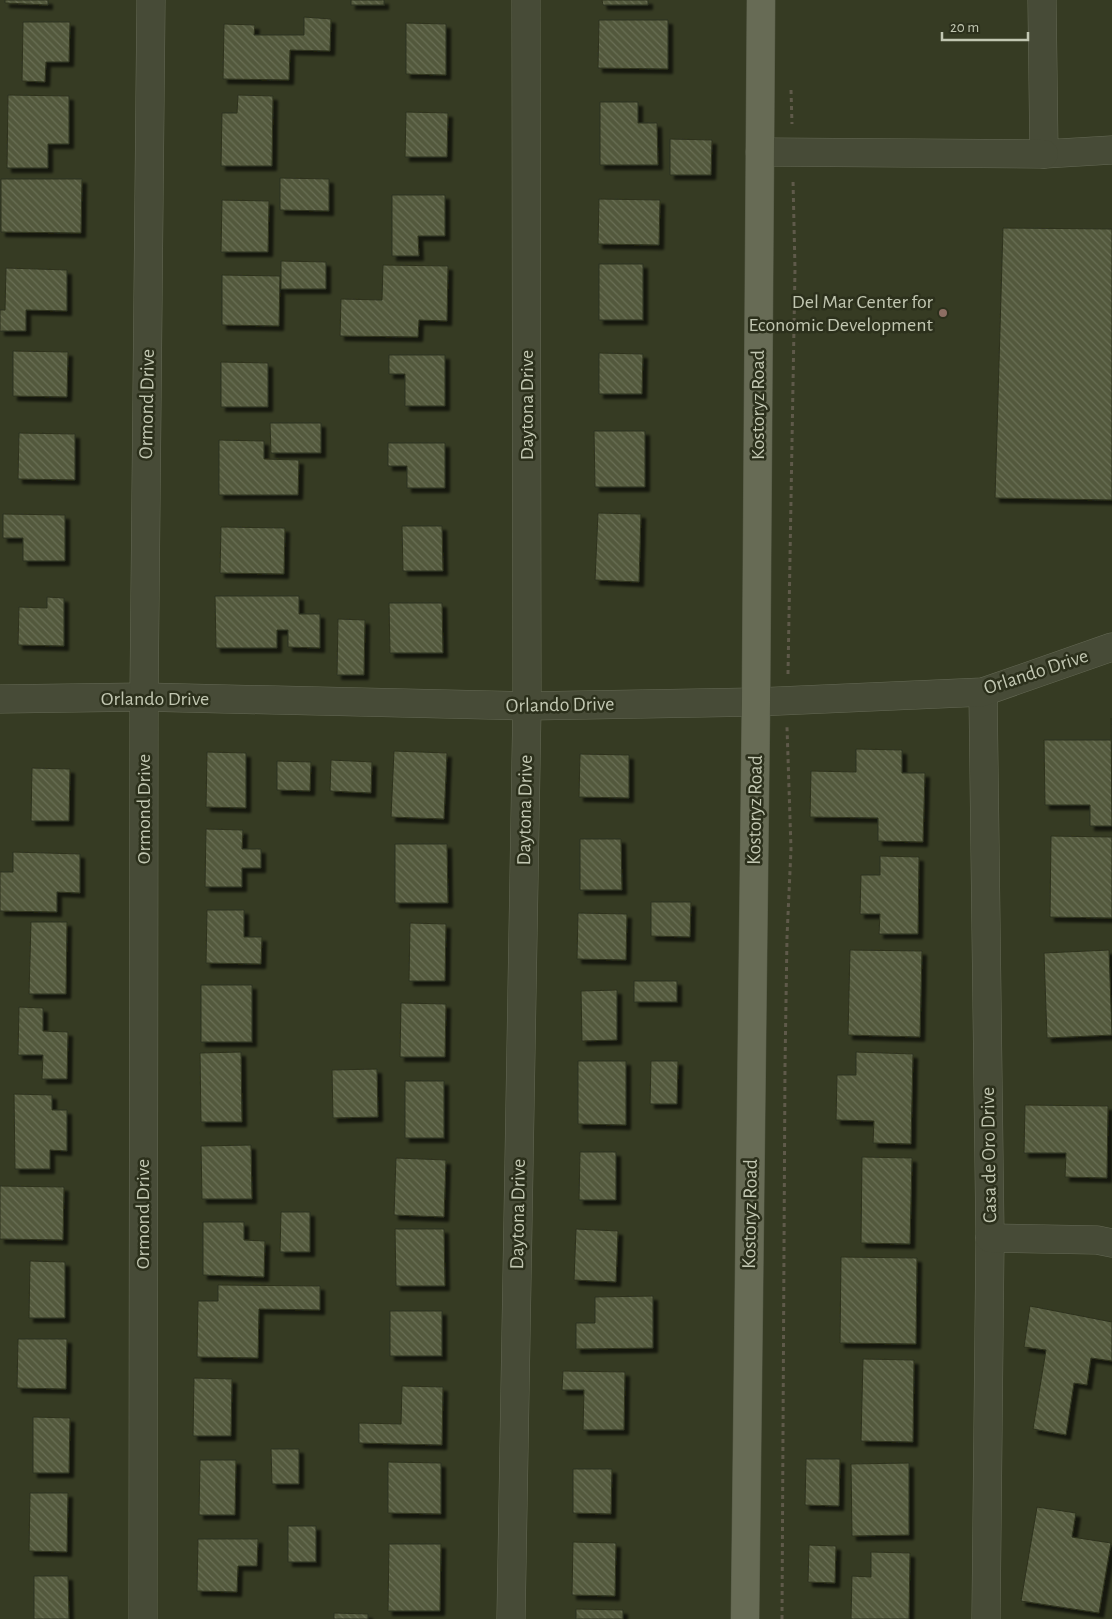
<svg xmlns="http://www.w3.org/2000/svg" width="1112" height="1619" font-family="'Alegreya Sans',sans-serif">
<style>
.building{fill:url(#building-back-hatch);stroke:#2e321e;filter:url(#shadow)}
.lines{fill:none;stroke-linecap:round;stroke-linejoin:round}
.minor-casing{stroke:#656955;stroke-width:29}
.major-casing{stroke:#535743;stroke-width:29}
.path{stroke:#5f5a4a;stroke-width:3;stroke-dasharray:4 4;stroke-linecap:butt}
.minor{stroke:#474b37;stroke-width:28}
.major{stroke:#676b55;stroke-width:28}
.education-dot{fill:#8d6e63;stroke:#2c301c;stroke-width:2}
.labels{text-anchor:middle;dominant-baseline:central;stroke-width:5;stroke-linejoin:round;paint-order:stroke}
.poi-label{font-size:20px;fill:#c2c7b2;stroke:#2c301c;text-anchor:end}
.street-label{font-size:20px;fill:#c2c7b2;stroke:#2c301c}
</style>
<defs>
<pattern id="building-back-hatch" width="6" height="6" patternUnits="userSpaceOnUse" patternTransform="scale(1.25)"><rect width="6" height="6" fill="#53593c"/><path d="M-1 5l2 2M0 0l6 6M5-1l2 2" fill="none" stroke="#6a6f56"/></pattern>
<filter id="shadow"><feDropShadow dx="4.5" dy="4.5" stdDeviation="1" flood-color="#0009"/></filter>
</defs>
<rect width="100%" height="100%" fill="#363b23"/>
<!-- building -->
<g class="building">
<polygon points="5,0 48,0 48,5 5,3"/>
<rect x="351" y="0" width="33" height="5"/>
<polygon points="602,0 648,0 648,5 603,5"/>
<polygon points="304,17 331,19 330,51 290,50 289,80 223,79 224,24 255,25 254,35 304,35"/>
<polygon points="599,20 668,20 668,69 598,68"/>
<polygon points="23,22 70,22 69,62 46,62 45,82 22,81"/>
<polygon points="406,23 446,24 446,75 406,74"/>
<polygon points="8,95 69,96 69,144 48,144 48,168 7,168"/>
<polygon points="238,95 273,96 272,166 221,166 222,113 237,113"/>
<polygon points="600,102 638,102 638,123 657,123 658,165 600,165"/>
<polygon points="406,112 448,113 447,157 405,157"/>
<polygon points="670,139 712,140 711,175 670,175"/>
<polygon points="280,178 329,179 329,211 280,210"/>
<polygon points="1,179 82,179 81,233 1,232"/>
<polygon points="392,195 445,195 445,236 418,236 419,256 392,256"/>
<polygon points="599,199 660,200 659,245 598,244"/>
<polygon points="222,200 269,201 268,252 221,252"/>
<polygon points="1003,228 1112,229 1112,500 995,498"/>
<polygon points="281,261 326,262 326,289 281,289"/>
<rect x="599" y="264" width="44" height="56"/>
<polygon points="383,265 448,266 447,321 419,320 418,337 340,336 341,299 382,300"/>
<polygon points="6,268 67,270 67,311 26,310 26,331 0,331 0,310 5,310"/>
<polygon points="222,275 280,276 279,326 222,325"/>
<polygon points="13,351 68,352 67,397 13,396"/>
<polygon points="599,353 643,354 642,394 599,394"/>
<polygon points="389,355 445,355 445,406 405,406 405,374 389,374"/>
<polygon points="221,362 268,363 268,407 221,407"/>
<polygon points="270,423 321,423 321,453 271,453"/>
<polygon points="594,431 645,431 645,487 595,487"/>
<polygon points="19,433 75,434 75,480 18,479"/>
<polygon points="219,440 264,441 264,459 299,460 298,495 219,495"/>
<polygon points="388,443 445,443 445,488 407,488 407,466 388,466"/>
<polygon points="598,513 641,514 639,582 595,580"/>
<polygon points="3,514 65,515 65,561 23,561 23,538 3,538"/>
<polygon points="402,526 442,526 443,571 403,571"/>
<polygon points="221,527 285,528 284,574 220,573"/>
<polygon points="215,596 299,596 299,614 320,614 320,648 288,647 288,630 277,630 277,648 216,648"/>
<polygon points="47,597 64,598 64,646 18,645 19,607 47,608"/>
<polygon points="389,603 442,603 443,653 390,653"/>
<polygon points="338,619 365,620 364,675 337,675"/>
<polygon points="1111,718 1112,826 1090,826 1090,805 1045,805 1044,740 1111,740"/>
<polygon points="856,749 902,750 902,773 925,773 923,842 878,841 878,818 810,817 811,771 856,772"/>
<polygon points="394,751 447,753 444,819 391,817"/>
<polygon points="207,752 246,753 246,808 206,807"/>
<polygon points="580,754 629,755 629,798 579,797"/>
<polygon points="331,760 372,762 371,793 330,791"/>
<polygon points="277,761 311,762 310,791 277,790"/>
<polygon points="32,768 70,769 69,821 31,821"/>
<polygon points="206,829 243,830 242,849 261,849 261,868 242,868 242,887 205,887"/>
<polygon points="1051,836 1112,837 1112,918 1050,917"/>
<polygon points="580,839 621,839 622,890 580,890"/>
<polygon points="395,844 447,844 448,903 395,903"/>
<polygon points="13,852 80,854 80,893 57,892 57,912 0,911 0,872 13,872"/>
<polygon points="880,856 919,857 918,934 879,934 880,914 860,914 861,875 880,875"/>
<polygon points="651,902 691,902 690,937 651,936"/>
<polygon points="207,910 244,910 244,937 262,937 261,964 206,963"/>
<polygon points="578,913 627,914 626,960 577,959"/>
<polygon points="31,922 67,922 66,994 29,994"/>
<polygon points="410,923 446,924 445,981 409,981"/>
<polygon points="850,950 922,951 920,1037 848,1035"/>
<polygon points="1109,950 1112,1035 1047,1038 1044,953"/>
<rect x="634" y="981" width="43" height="21"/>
<rect x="201" y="985" width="51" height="57"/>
<polygon points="617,990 617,1040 582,1041 581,991"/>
<polygon points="401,1003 446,1004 445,1057 400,1057"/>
<polygon points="19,1007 43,1008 43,1031 68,1032 67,1079 42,1079 43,1055 18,1055"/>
<polygon points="241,1052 242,1122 201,1122 200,1053"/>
<polygon points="856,1052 913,1054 911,1144 873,1143 874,1121 836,1120 837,1075 856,1075"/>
<polygon points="578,1061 626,1061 626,1125 578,1124"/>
<polygon points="651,1061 678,1061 677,1104 650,1104"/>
<polygon points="377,1069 378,1117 333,1118 332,1070"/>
<rect x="405" y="1081" width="39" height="57"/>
<polygon points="14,1094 52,1095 52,1110 67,1110 67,1151 50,1150 50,1169 15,1169"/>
<polygon points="1025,1105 1108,1106 1107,1178 1065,1177 1066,1153 1024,1153"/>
<polygon points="251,1145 252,1199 202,1199 201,1146"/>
<polygon points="580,1152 616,1152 616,1200 579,1200"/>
<polygon points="862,1157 912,1158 910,1244 861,1243"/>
<polygon points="396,1158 446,1160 444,1217 394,1215"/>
<polygon points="0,1186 64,1187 63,1240 0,1239"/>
<polygon points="281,1212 310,1212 310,1252 280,1252"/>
<polygon points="203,1222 244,1222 244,1240 265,1241 264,1277 203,1275"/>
<polygon points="395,1229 444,1229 445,1286 396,1286"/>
<polygon points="576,1229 618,1231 616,1282 574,1280"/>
<polygon points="841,1257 917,1258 916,1344 840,1343"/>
<polygon points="30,1261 65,1262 65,1318 29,1318"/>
<polygon points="218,1285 320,1286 320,1310 259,1309 258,1358 197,1357 198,1301 218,1301"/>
<polygon points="653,1296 653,1348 576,1349 576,1323 595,1323 595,1297"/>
<polygon points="1030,1306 1112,1322 1112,1361 1091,1358 1087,1385 1074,1383 1066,1435 1033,1429 1046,1350 1024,1347"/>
<rect x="390" y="1311" width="52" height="45"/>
<polygon points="18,1339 67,1339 66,1389 17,1388"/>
<polygon points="863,1359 914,1360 913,1442 861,1441"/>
<polygon points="563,1371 625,1372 624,1430 583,1430 584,1390 562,1390"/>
<polygon points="194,1378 232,1379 231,1436 193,1436"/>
<polygon points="402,1386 443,1387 442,1445 359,1443 359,1423 401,1424"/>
<polygon points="33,1417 70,1418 69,1473 33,1473"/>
<polygon points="271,1449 299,1449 299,1484 272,1484"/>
<polygon points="806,1459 840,1459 839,1506 805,1505"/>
<polygon points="200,1460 236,1460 235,1515 199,1515"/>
<polygon points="388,1462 441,1463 441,1514 388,1513"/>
<polygon points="909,1463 909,1535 852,1536 851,1464"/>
<polygon points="573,1469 612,1469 611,1514 573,1513"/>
<polygon points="30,1493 68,1493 67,1552 29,1551"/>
<polygon points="1037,1507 1076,1513 1072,1537 1111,1543 1099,1613 1021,1601"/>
<rect x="288" y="1526" width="28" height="36"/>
<polygon points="198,1539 258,1539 257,1566 238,1566 237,1592 197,1591"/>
<polygon points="573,1542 616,1543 615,1596 572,1595"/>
<polygon points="389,1544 441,1544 440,1611 388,1611"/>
<polygon points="809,1545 836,1546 835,1583 808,1582"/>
<polygon points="871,1552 910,1553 909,1619 851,1619 852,1576 871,1577"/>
<polygon points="34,1576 68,1576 69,1619 34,1619"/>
<polygon points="576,1609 623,1610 623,1619 576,1619"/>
<polygon points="334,1613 368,1614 368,1619 334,1619"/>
</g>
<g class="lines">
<defs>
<g id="minor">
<polyline points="1042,0 1044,154 1112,150"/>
<polyline points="760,152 1044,154"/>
<polyline points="983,692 990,1238 986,1619"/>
<polyline points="0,699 144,697 527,706 756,702 983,692 1112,647"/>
<polyline points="990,1238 1097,1240 1112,1243"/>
<polyline points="143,1619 144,697 151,0"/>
<polyline points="511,1619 527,706 526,0"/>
</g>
<polyline id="major" points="745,1619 756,702 761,0"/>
</defs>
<!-- minor casing -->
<use href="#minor" class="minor-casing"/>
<!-- major casing -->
<use href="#major" class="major-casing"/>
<!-- path -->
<g class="path">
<polyline points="791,90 792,124"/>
<polyline points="788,674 795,269 793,180"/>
<polyline points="782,1619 785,1066 787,937 791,849 787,727"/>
</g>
<!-- minor -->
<use href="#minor" class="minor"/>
<!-- major -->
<use href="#major" class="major"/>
</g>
<!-- markers -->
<circle class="education-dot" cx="943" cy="313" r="5"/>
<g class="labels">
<!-- poi labels -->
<g class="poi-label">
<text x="933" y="302">Del Mar Center for<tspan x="933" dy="23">Economic Development</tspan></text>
</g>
<!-- street labels -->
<g class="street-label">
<text transform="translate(147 404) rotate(-89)">Ormond Drive</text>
<text transform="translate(527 405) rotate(-90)">Daytona Drive</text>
<text transform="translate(758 405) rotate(-90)">Kostoryz Road</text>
<text transform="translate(1036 672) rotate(-18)">Orlando Drive</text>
<text x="155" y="699">Orlando Drive</text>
<text transform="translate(560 705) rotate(-1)">Orlando Drive</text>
<text transform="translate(144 809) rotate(-90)">Ormond Drive</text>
<text transform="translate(525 810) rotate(-89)">Daytona Drive</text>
<text transform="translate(755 810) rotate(-89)">Kostoryz Road</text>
<text transform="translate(989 1155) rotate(-91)">Casa de Oro Drive</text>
<text transform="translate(143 1214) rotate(-90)">Ormond Drive</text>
<text transform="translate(518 1214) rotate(-89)">Daytona Drive</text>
<text transform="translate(750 1214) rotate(-89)">Kostoryz Road</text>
</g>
</g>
<!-- scale -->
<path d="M942 32v8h86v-8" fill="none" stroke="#c2c7b2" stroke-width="2.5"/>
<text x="950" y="32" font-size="15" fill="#c2c7b2" stroke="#2c301c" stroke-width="4" paint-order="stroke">20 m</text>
</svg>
